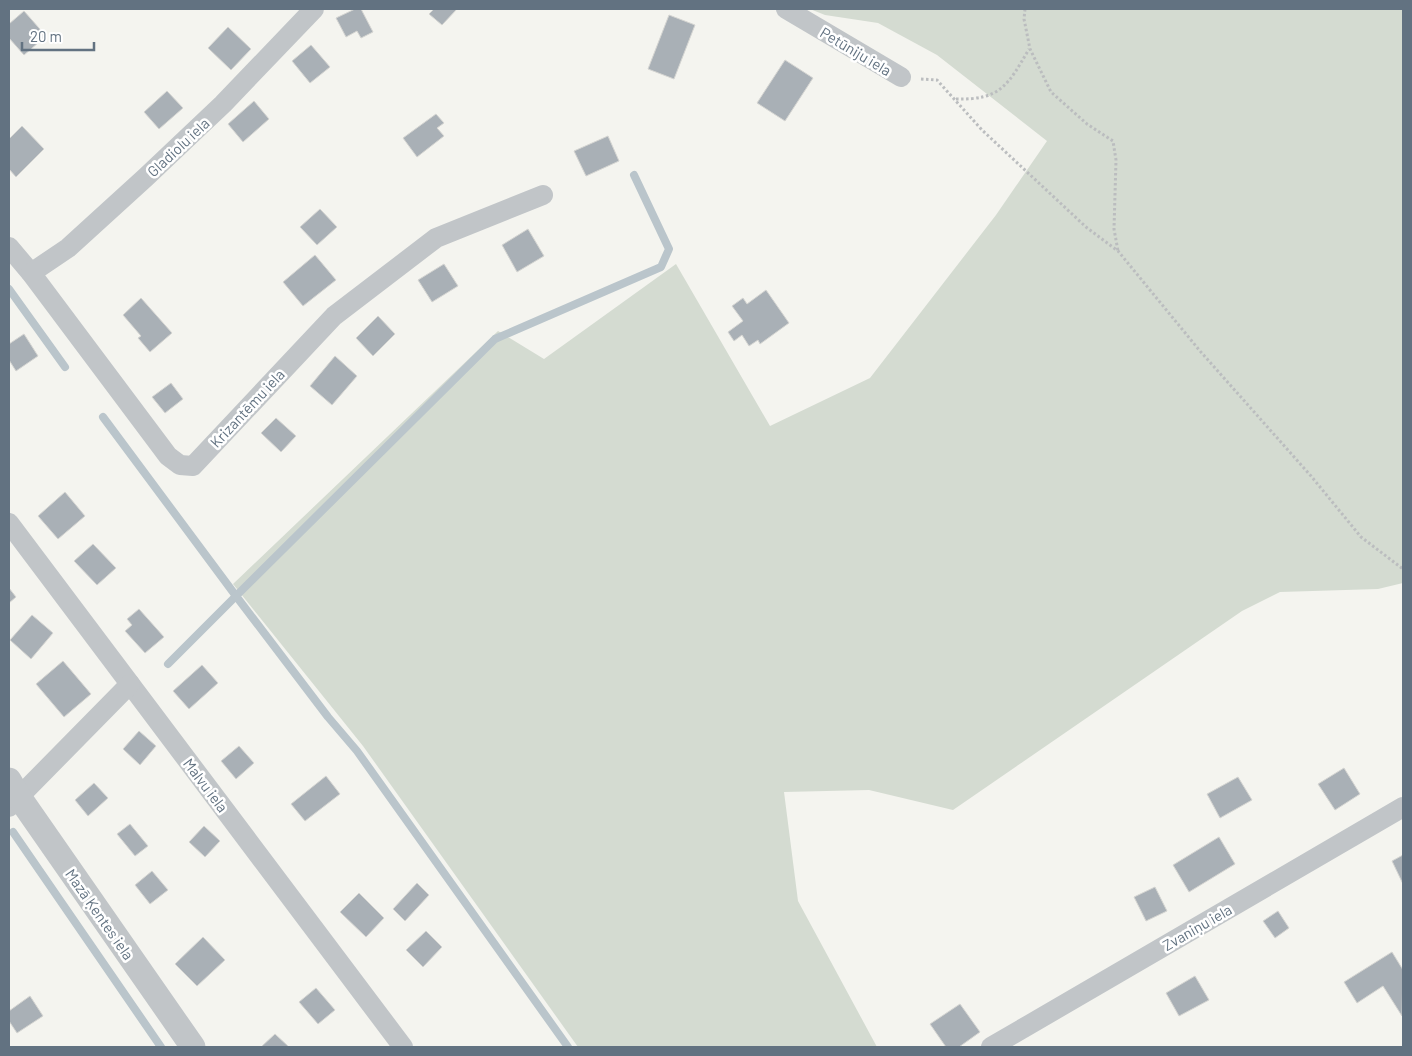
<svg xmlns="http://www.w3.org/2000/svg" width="1412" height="1056" font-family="Barlow,sans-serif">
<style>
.green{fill:#d4dbd1}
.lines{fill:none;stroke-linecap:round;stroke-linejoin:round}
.stream{stroke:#bac5cb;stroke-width:8}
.building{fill:#a9b0b6;stroke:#d5d5d2}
.path{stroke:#bbbdbf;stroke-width:3;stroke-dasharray:2.5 2.5;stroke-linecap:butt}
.minor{stroke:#c1c5c8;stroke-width:20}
.tertiary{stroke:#c1c5c8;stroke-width:25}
.labels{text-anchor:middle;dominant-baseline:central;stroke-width:5;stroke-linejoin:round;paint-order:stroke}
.street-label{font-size:15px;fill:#627281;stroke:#fff}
</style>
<rect width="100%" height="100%" fill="#f4f4ef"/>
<!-- green -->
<polygon class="green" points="810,9 1403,9 1403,583 1378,589 1280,592 1242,611 953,810 869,790 784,792 798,901 877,1047 578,1047 363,746 233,584 498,331 544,359 676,264 770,426 870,378 996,215 1047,141 937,55 878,23 825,15"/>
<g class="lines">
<!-- stream -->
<g class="stream">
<polyline points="9,289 65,367"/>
<polyline points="103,417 236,596 168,664"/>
<polyline points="13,832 161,1047"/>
<polyline points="568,1047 357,751 328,717 236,596 495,339 661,267 669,249 634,175"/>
</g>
</g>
<!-- building -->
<g class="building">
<polygon points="355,9 361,9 373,32 361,38 357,31 346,37 336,18"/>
<polygon points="434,9 457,9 442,25 429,14"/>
<polygon points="24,11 46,36 24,55 9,38 9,24"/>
<polygon points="669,15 695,25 674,79 648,69"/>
<polygon points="228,27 251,49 231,70 208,48"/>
<polygon points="311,45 330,67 310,83 292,61"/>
<polygon points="785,60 813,78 785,121 757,103"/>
<polygon points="167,91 183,108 159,129 144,112"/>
<polygon points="254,101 269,119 243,142 228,124"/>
<polygon points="436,114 444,123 437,128 444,136 417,157 403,138"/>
<polygon points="22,126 44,149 16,177 9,169 9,139"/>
<polygon points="608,136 619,161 586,176 574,151"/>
<polygon points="320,209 337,227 317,245 300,227"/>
<polygon points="528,229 544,256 517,272 502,245"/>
<polygon points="315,255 336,280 303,306 283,282"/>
<polygon points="444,264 458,286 432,302 418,280"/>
<polygon points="766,290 789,323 760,344 758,340 749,346 742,335 734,341 728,332 743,321 732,306 743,298 747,304"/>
<polygon points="141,298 172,333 150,352 138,338 141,336 123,315"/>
<polygon points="378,316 395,334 373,356 356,338"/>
<polygon points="24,334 38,356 16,371 9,360 9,344"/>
<polygon points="335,356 357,376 332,405 310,386"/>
<polygon points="171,383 183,399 165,413 152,397"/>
<polygon points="276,418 296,436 281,452 261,433"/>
<polygon points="65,492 85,516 58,539 38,516"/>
<polygon points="93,544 116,568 97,585 74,561"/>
<polygon points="9,588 16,597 9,603"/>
<polygon points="139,609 164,637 145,653 125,631 132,625 127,619"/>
<polygon points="32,615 53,633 31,659 10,640"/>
<polygon points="63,661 91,694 64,717 36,684"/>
<polygon points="202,665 218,683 189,709 173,691"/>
<polygon points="139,731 156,746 140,765 123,749"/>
<polygon points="239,746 254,763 236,779 221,761"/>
<polygon points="1344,768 1360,794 1335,810 1318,784"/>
<polygon points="326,776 340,794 305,821 291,804"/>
<polygon points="1238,777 1252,800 1220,818 1207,794"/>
<polygon points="94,783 108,798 88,816 75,800"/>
<polygon points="130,824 148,846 135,856 117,834"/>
<polygon points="204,826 220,841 205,857 189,842"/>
<polygon points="1219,837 1235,864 1189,892 1173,865"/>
<polygon points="1403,855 1403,884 1392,861"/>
<polygon points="152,871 168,890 150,904 135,885"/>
<polygon points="417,883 429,895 405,921 393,909"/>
<polygon points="1155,887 1167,911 1146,921 1134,897"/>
<polygon points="359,893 384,918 366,937 340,912"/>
<polygon points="1278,911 1289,928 1275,938 1263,921"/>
<polygon points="426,931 442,947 423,967 406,950"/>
<polygon points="203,937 225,960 197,986 175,964"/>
<polygon points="1392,952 1403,970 1402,1016 1383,986 1357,1003 1344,982"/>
<polygon points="1195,976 1209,1000 1179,1016 1166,993"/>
<polygon points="316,988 335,1010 318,1024 299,1002"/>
<polygon points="30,996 43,1016 17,1033 9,1021 9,1011"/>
<polygon points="960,1004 980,1032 959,1047 946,1047 930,1024"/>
<polygon points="275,1034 289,1047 261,1047"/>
</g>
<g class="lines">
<!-- path -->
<g class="path">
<polyline points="1025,9 1024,19 1030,49 1051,92 1087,124 1113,141 1116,160 1114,229 1118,251"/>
<polyline points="921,79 937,80 982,130 1086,227 1118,251 1200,351 1311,476 1361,537 1403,569"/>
<path d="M956 99C1001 100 1008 85 1029 49"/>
</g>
<!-- minor -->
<g class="minor">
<polyline points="786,9 901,77"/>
<polyline points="9,247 31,273 168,456 180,465 193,466 334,316 436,238 543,195"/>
<polyline points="31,273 68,248 146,177 223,104 314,9"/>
<polyline points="9,523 403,1047"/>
<polyline points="9,807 130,684"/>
<polyline points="991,1047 1403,807"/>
</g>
<!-- tertiary -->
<polyline class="tertiary" points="9,780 19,797 193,1047"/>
</g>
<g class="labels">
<!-- street labels -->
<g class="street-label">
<text transform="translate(856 51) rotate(31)">Petūniju iela</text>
<text transform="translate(178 147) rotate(-43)">Gladiolu iela</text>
<text transform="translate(247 408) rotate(-47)">Krizantēmu iela</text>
<text transform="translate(206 785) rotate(53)">Malvu iela</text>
<text transform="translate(100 914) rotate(55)">Mazā Ķentes iela</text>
<text transform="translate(1197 927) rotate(-30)">Zvaniņu iela</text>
</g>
</g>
<!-- border -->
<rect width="1412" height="1056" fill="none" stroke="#627281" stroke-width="20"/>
<!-- scale -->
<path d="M22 42v8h72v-8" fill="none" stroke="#627281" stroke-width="2.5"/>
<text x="30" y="42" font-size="15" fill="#627281" stroke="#ffffff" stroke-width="4" paint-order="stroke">20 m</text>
</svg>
